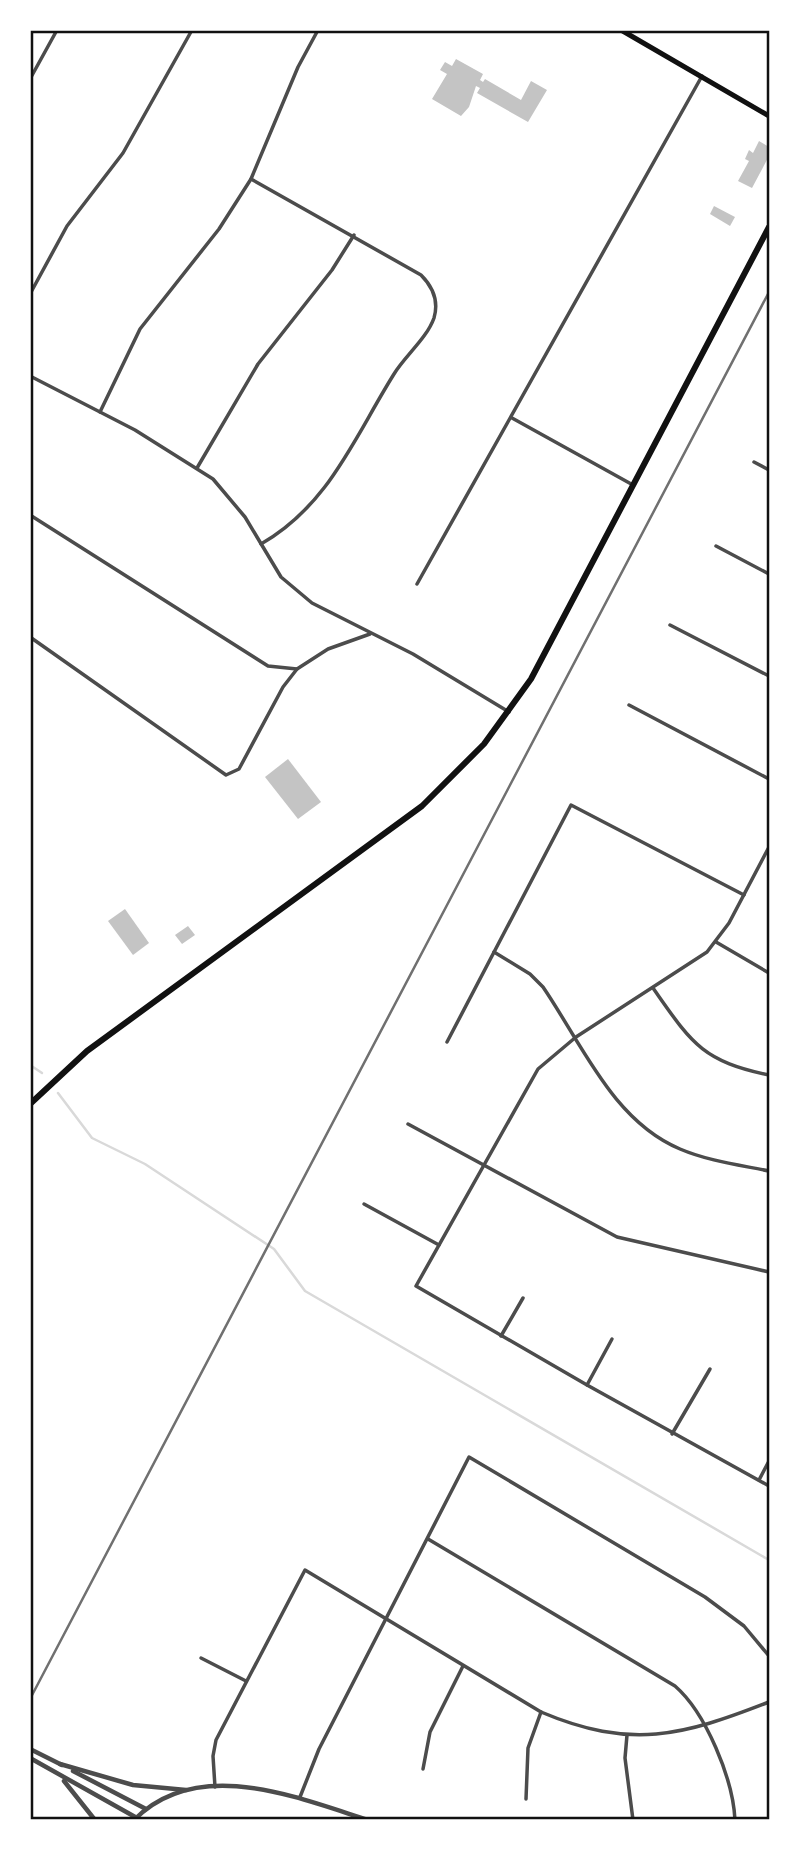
<svg xmlns="http://www.w3.org/2000/svg" width="799" height="1850" font-family="Quicksand,sans-serif">
<style>
.lines{fill:none;stroke-linecap:round;stroke-linejoin:round}
.stream{stroke:#d9d9d9;stroke-width:2.5}
.building{fill:#c4c4c4}
.minor{stroke:#4c4c4c;stroke-width:3.5}
.tertiary{stroke:#4c4c4c;stroke-width:4.5}
.secondary{stroke:#111;stroke-width:5}
.primary{stroke:#111;stroke-width:6}
.rail{stroke:#707070;stroke-width:2.5}
.neatline{fill:none;stroke:#111;stroke-width:2.5}
</style>
<rect width="100%" height="100%" fill="#fff"/>
<g class="lines">
<!-- stream -->
<g class="stream">
<polyline points="30,1065 42,1073"/>
<polyline points="58,1093 92,1138 145,1164 274,1249 305,1291 769,1560"/>
</g>
</g>
<!-- building -->
<g class="building">
<polygon points="456,59 483,74 480,80 483,82 485,79 521,100 531,81 547,90 528,122 477,93 480,88 476,86 469,107 461,116 432,99 447,74 440,70 445,62 452,66"/>
<polygon points="759,141 769,147 769,156 752,188 738,181 749,161 745,159 749,150 753,153"/>
<polygon points="714,206 735,217 730,226 710,214"/>
<polygon points="288,759 321,802 298,819 265,777"/>
<polygon points="125,909 149,943 133,955 108,921"/>
<polygon points="188,926 195,935 182,944 175,935"/>
</g>
<g class="lines">
<!-- minor -->
<g class="minor">
<polyline points="30,79 57,30"/>
<path d="M251 179 421 275C432 286 439 301 434 318 427 338 405 356 394 374 354 438 329 505 261 544"/>
<polyline points="30,294 67,226 123,153 192,30"/>
<polyline points="30,376 135,430 213,479 245,517 281,577 312,603 413,654 509,712"/>
<polyline points="100,412 140,329 219,229 251,179 298,67 318,30"/>
<polyline points="512,418 633,485"/>
<polyline points="754,462 769,470"/>
<polyline points="197,468 258,364 332,270 354,235"/>
<polyline points="30,515 268,666 297,669 328,649 370,634"/>
<polyline points="716,546 769,574"/>
<polyline points="417,584 702,76"/>
<polyline points="670,625 769,676"/>
<polyline points="30,637 226,775 239,769 283,687 297,669"/>
<polyline points="629,705 769,779"/>
<polyline points="769,847 729,923 707,952 576,1037 538,1069 416,1286 587,1385 769,1486"/>
<polyline points="716,942 769,973"/>
<path d="M494 952 530 974 543 987C582 1044 613 1121 680 1149 708 1161 740 1165 769 1171"/>
<path d="M653 988C691 1042 701 1061 769 1075"/>
<polyline points="447,1042 571,805 744,895"/>
<polyline points="408,1124 617,1237 769,1272"/>
<polyline points="364,1204 439,1245"/>
<polyline points="501,1336 523,1298"/>
<polyline points="587,1385 612,1339"/>
<polyline points="672,1434 710,1369"/>
<polyline points="759,1480 769,1461"/>
<path d="M428 1539 675 1686C706 1713 733 1779 735 1820"/>
<polyline points="201,1658 246,1681"/>
<polyline points="627,1735 625,1758 633,1820"/>
<polyline points="423,1769 430,1732 463,1666"/>
<path d="M215 1787 213 1756 216 1740 305 1570 541 1712C631 1750 682 1736 769 1702"/>
<polyline points="300,1797 319,1749 469,1457 705,1597 744,1626 769,1656"/>
<polyline points="526,1799 528,1748 541,1712"/>
</g>
<!-- tertiary -->
<g class="tertiary">
<polyline points="30,1749 62,1765"/>
<polyline points="30,1758 137,1818"/>
<polyline points="60,1764 133,1785 186,1790"/>
<polyline points="73,1771 146,1809"/>
<polyline points="64,1781 95,1820"/>
<path d="M134 1820C197 1756 296 1797 368 1820"/>
</g>
<!-- secondary -->
<polyline class="secondary" points="621,30 769,116"/>
<!-- primary -->
<polyline class="primary" points="30,1104 87,1051 422,806 484,744 531,679 769,227"/>
<!-- rail -->
<polyline class="rail" points="30,1699 769,292"/>
</g>
<!-- border -->
<rect width="799" height="1850" fill="none" stroke="#ffffff" stroke-width="63"/>
<rect x="32" y="32" width="736" height="1786" class="neatline"/>
</svg>
